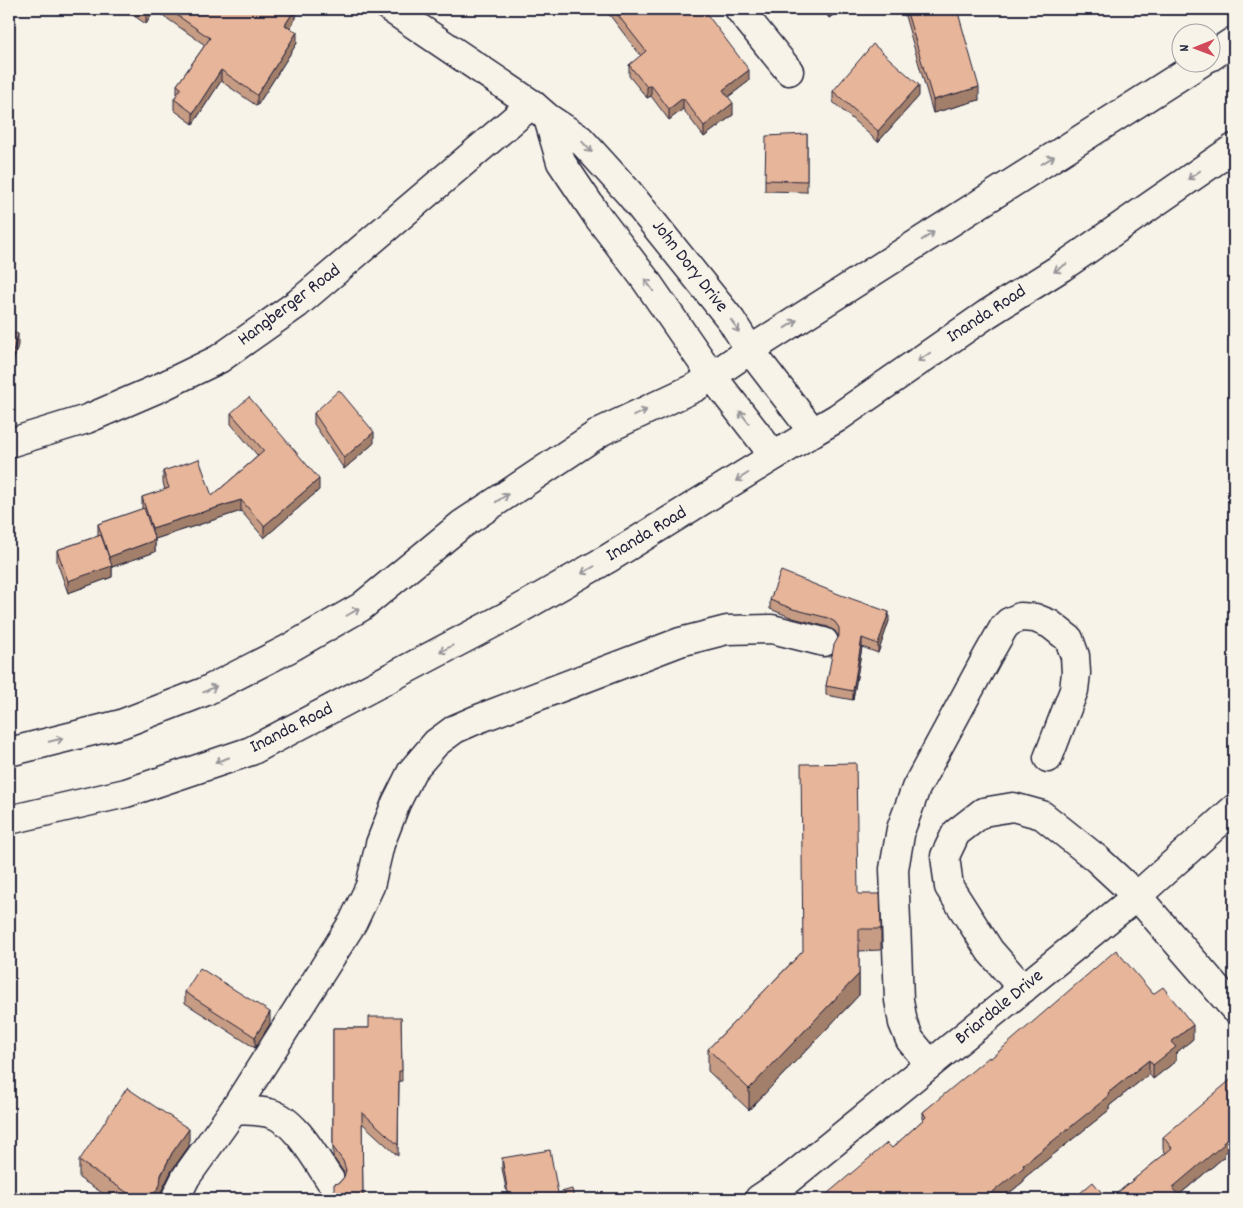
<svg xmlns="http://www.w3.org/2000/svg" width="1243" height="1208" font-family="Dekko,sans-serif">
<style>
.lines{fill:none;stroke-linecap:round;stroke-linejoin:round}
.minor-casing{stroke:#22223b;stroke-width:31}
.major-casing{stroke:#22223b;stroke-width:31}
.minor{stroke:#f7f3e8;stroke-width:28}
.major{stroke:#f7f3e8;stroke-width:28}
.wall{fill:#c79c84;stroke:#22223b}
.shaded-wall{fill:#a27f6b;stroke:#22223b}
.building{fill:#e7b599;stroke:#22223b}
.oneway{stroke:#97959a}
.labels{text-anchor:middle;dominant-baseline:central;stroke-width:5;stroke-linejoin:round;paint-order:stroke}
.street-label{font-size:19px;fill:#22223b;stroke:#f7f3e8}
</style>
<rect width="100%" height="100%" fill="#f7f3e8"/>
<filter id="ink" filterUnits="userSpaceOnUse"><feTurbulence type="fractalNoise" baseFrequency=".02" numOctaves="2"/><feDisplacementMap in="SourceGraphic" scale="10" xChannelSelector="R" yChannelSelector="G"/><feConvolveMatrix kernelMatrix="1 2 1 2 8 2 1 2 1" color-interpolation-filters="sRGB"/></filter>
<g filter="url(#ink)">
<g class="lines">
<defs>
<g id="minor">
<polyline points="739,9 789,71"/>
<polyline points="548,118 561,162 598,217 645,279 712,376 774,456"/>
<polyline points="9,443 87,419 159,388 219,359 297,304 532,104"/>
<polyline points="9,820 126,793 251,751 509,615 609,558 813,432 750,350 731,320 629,193 580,139 548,118 532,104 391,9"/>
<polyline points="1023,989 990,951 949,887 945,856 956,833 983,812 1013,807 1042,815 1097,859 1137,896 1234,1008"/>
<polyline points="930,1064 910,1040 903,1023 899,1000 894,869 901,829 916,788 988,655 1004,627 1009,622 1020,617 1035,618 1050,624 1069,639 1075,656 1076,673 1074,690 1048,758"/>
<path d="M234 1110C245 1111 258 1110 269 1113 295 1119 315 1158 330 1180"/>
<polyline points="175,1199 186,1177 234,1110 353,922 370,886 380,844 396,803 412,771 436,743 455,729 478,719 680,642 727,630 772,629 824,642"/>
<polyline points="759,1199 789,1179 1137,896 1234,809"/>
</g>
<g id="major">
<polyline points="1210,57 1234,41"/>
<polyline points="813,432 837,418 987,314 1062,267 1234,148"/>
<polyline points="9,752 121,724 204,692 288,649 361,607 461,525 602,431 696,387 750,350 1202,62"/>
</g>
</defs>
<!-- minor casing -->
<use href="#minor" class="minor-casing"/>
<!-- major casing -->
<use href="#major" class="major-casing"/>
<!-- minor -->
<use href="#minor" class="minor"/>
<!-- major -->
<use href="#major" class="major"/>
</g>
<!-- wall -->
<g class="wall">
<polygon points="124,9 296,9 296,18 290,28 297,43 257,106 221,81 193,124 174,110 174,99 177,94 177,85 205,45 155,10 146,24"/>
<polygon points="605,9 703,9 749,81 728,97 733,115 704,137 683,109 669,120 651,96 647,98 629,76 629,65 641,56"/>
<polygon points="822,9 842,9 829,18"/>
<polygon points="903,9 957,9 979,100 933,113"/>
<polygon points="833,91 919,96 878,142 833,102"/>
<polygon points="807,134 807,192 765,191 765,180"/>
<polygon points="231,413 319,490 264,538 241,511 155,539 155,552 112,567 112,577 68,593 57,562 57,550 98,536 98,524 142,509 142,497 165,490 163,482 163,471 212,496 258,456 231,424"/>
<polygon points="314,413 374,443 344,469 314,424"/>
<polygon points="770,600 889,621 878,653 862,647 853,700 826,695 826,686 839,637 835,631 828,627 793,618 770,609"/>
<polygon points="858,894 881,929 881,950 859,951 859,995 749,1110 708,1071 708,1049"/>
<polygon points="185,992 270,1024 255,1048 185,1003"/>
<polygon points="1153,994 1193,1039 1176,1053 1176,1061 1153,1079 1149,1074 1109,1106 1109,1110 1024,1178 1024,1181 1002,1199 821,1199 892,1148 923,1120 923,1112 990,1059"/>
<polygon points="401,1017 402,1081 399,1081 398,1156 362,1123 363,1199 339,1183 344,1177 344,1175 343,1171 333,1157 333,1028 369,1028"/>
<polygon points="1163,1137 1224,1154 1224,1157 1179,1195 1110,1199 1166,1153 1163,1150"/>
<polygon points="189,1146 172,1170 161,1192 160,1199 112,1199 79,1178 79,1161"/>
<polygon points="502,1158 558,1193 574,1199 508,1199 502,1168"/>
</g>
<!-- shaded-wall -->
<g class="shaded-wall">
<polygon points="149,9 155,9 155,10 146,24 146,13"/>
<polygon points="295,9 296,9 296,18 285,36 285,25"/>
<polygon points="829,9 842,9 829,18"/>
<polygon points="297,32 297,43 257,106 257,95"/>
<polygon points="221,70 221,81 193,124 193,113"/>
<polygon points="749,70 749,81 723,101 723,90"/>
<polygon points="651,85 651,96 647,98 647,87"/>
<polygon points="919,85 919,96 878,142 878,131"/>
<polygon points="979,87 979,100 933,113 933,100"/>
<polygon points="683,98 683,109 669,120 669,109"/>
<polygon points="733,103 733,115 704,137 704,126"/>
<polygon points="18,334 18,345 9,377 9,365"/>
<polygon points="374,432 374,443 344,469 344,458"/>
<polygon points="319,479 319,490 264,538 264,526"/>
<polygon points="241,500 241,511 152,540 152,528"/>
<polygon points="155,540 155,552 112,567 112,577 68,593 68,581 109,557"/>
<polygon points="889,612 889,621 878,653 878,644"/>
<polygon points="862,638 862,647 853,700 853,691"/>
<polygon points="859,974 859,995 749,1110 749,1089"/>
<polygon points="270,1012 270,1024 255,1048 255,1037"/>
<polygon points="1193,1025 1193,1039 1176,1053 1176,1061 1153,1079 1153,1065 1171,1042"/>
<polygon points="1149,1060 1149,1074 1109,1106 1109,1110 1024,1178 1024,1181 1002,1199 984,1199 1108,1093"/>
<polygon points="189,1129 189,1146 172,1170 161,1192 160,1199 150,1199 172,1153"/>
<polygon points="1234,1132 1234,1145 1224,1154 1224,1157 1174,1199 1172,1188"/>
</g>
<!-- building -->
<g class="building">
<polygon points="140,9 149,9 146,13"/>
<polygon points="168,9 295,9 285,25 297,32 257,95 221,70 193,113 174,99 181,88 177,85 210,38"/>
<polygon points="613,9 703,9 749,70 723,90 733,103 704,126 683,98 669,109 651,85 647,87 629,65 646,51"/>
<polygon points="906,9 957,9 979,87 933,100"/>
<polygon points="873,44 919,85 878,131 833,91"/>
<polygon points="807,134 807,181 765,180 766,136"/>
<polygon points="9,331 18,334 9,365"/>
<polygon points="339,390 374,432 344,458 314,413"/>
<polygon points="249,397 319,479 264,526 241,500 152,528 142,497 169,488 163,471 199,459 212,496 264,451 231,413"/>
<polygon points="144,508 155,540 109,557 98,524"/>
<polygon points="101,535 112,566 68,581 57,550"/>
<polygon points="781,571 841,595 889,612 878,644 862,638 853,691 826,686 834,645 839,636 839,628 835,622 828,618 793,609 770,600"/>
<polygon points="856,763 858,894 880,894 881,929 859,929 859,974 749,1089 708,1049 803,951 801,764"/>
<polygon points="1116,950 1153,994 1163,987 1193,1025 1171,1042 1176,1047 1153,1065 1149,1060 1108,1093 1109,1096 1023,1165 1024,1167 984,1199 821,1199 887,1143 892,1148 926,1117 923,1112 989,1057 990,1059"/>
<polygon points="200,968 270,1012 255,1037 185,992"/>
<polygon points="369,1017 401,1017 402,1071 399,1071 398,1145 362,1112 363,1199 334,1199 334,1184 339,1183 344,1177 346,1170 343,1161 333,1147 333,1028 369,1028"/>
<polygon points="1234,1077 1234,1132 1223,1142 1224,1144 1172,1188 1182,1199 1110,1199 1172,1148 1163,1137"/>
<polygon points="127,1088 189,1129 172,1153 161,1175 160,1185 150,1199 137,1199 79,1161"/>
<polygon points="550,1150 558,1193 572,1189 574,1199 509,1199 502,1158"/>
<polygon points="1093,1182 1107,1199 1073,1199"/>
</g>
<!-- one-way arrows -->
<defs><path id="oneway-shaft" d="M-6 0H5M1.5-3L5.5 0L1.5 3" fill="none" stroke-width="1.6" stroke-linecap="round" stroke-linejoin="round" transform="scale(1.25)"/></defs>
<g class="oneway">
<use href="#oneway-shaft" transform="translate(587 147) rotate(48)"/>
<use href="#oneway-shaft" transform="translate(1048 160) rotate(-32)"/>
<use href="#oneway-shaft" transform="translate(1194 175) rotate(145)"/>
<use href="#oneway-shaft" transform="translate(928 236) rotate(-33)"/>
<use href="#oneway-shaft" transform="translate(1060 268) rotate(147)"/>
<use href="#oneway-shaft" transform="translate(649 285) rotate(-125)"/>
<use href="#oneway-shaft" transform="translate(791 324) rotate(-33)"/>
<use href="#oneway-shaft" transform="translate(735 326) rotate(56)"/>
<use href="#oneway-shaft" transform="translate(924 357) rotate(145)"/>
<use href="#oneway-shaft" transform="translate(640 413) rotate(-25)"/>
<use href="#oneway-shaft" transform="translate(744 417) rotate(-128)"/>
<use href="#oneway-shaft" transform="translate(742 477) rotate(148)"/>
<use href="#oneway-shaft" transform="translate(502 498) rotate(-34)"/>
<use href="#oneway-shaft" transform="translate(588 570) rotate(150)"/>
<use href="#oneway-shaft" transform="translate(353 612) rotate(-30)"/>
<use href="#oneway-shaft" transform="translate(446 649) rotate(152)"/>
<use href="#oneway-shaft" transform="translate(210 689) rotate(-26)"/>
<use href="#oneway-shaft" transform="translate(56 740) rotate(-14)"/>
<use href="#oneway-shaft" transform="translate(222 760) rotate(161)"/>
</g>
</g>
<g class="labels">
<!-- street labels -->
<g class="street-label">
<text transform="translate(689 267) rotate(52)">John Dory Drive</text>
<text transform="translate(290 306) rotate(-37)">Hangberger Road</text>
<text transform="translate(987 315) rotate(-33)">Inanda Road</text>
<text transform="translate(647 535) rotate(-31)">Inanda Road</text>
<text transform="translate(292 729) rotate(-27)">Inanda Road</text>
<text transform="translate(1000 1008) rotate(-39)">Briardale Drive</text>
</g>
</g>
<!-- margin -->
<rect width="1243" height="1208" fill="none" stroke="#f7f3e8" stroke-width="30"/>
<rect x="15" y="15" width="1213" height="1178" fill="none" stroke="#22223b" stroke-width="2" filter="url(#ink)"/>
<!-- north arrow -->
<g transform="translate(1196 48) rotate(269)"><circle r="24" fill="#f7f3e8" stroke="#a29fa3"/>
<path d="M0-4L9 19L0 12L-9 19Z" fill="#d1495b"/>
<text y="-8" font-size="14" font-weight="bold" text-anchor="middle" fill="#22223b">N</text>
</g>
</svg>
